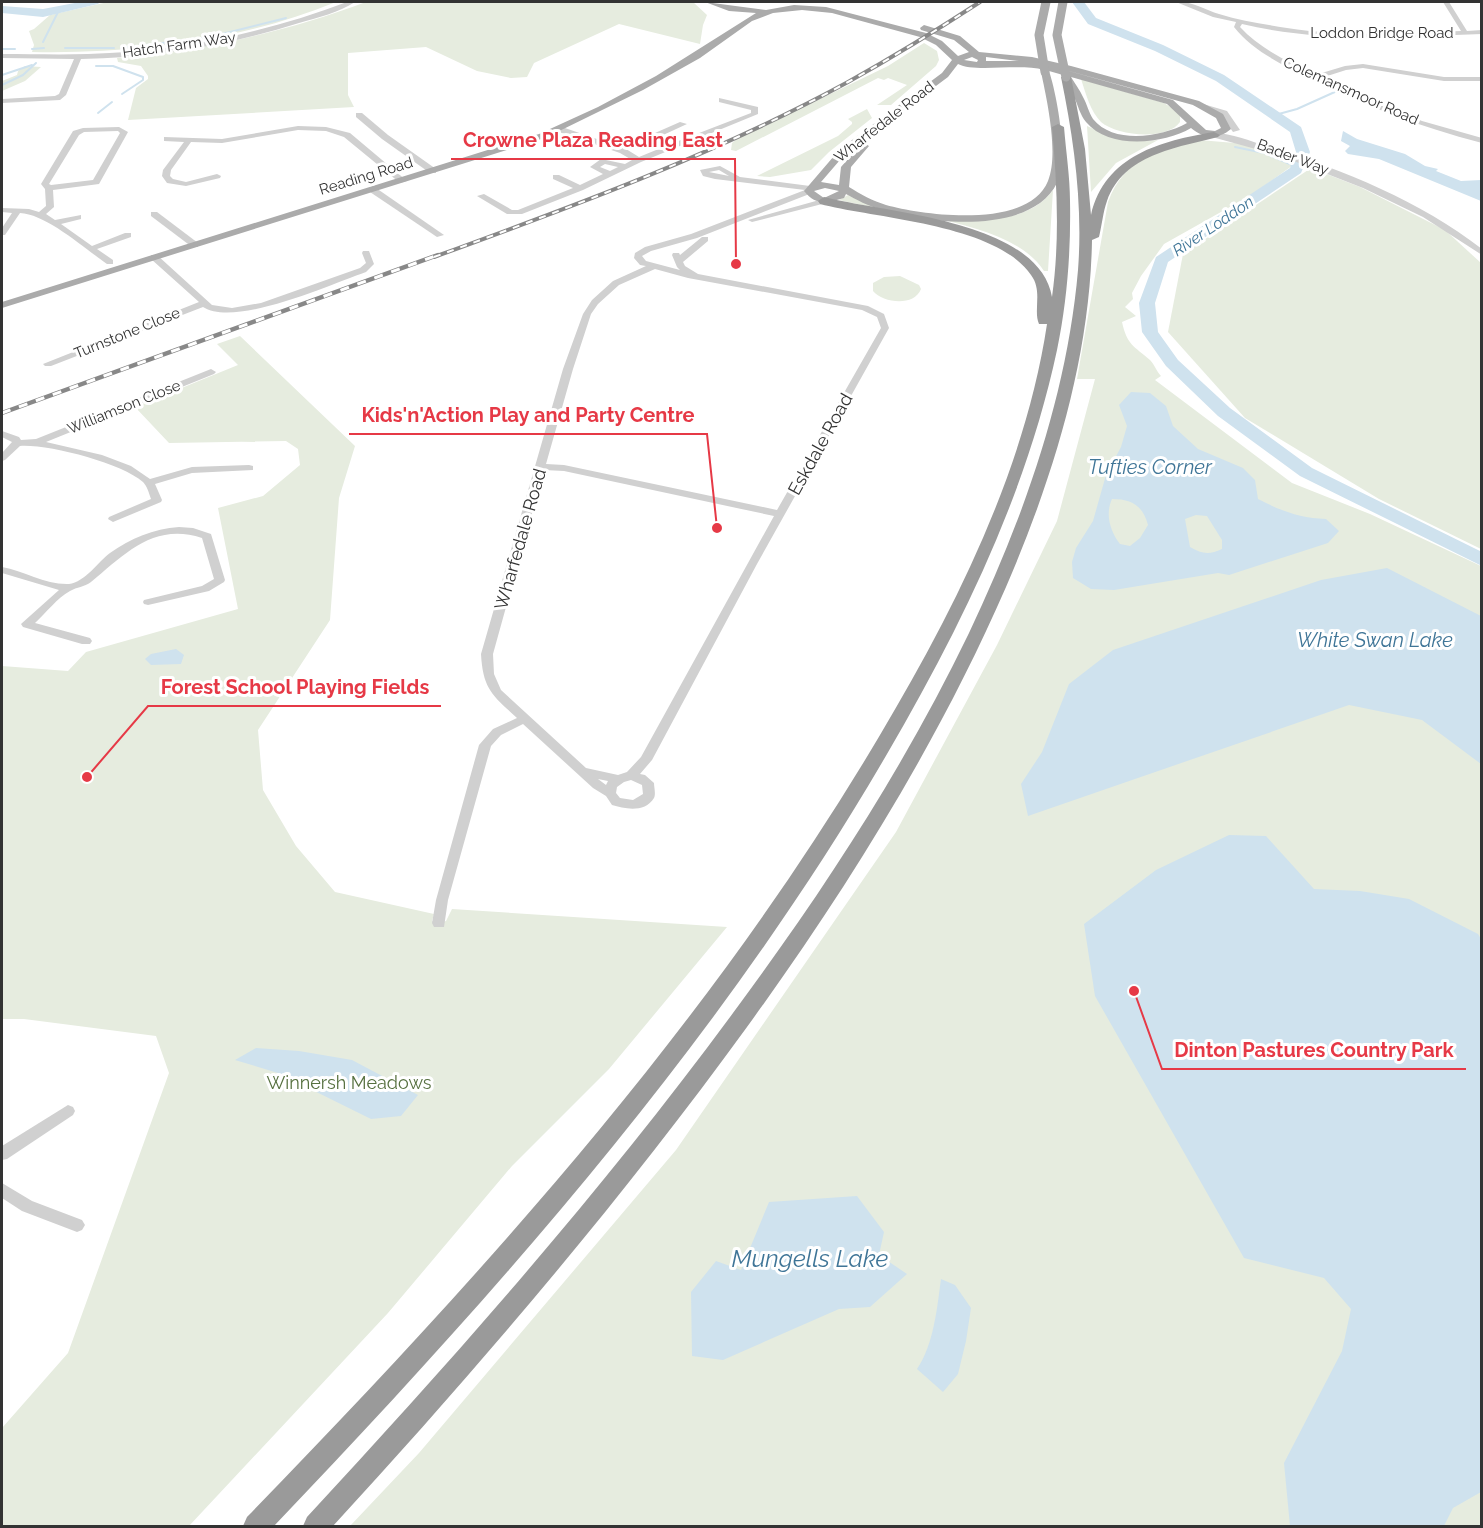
<svg xmlns="http://www.w3.org/2000/svg" width="1483" height="1528" font-family="Raleway,sans-serif">
<style>
.green{fill:#e6ecdf}
.water{fill:#cfe2ee;fill-rule:evenodd}
.lines{fill:none;stroke-linecap:round;stroke-linejoin:round}
.stream{stroke:#cfe2ee;stroke-width:2}
.river{fill:#cfe2ee;fill-rule:evenodd}
.minor{fill:#d0d0d0;fill-rule:evenodd}
.major{fill:#ababab;fill-rule:evenodd}
.highway{fill:#9a9a9a;fill-rule:evenodd}
.rail-far1-casing{stroke:#888;stroke-width:4}
.rail-casing{stroke:#888;stroke-width:4.5}
.rail-far1{stroke:#fff;stroke-width:2;stroke-dasharray:7;stroke-linecap:butt}
.rail{stroke:#fff;stroke-width:3;stroke-dasharray:9;stroke-linecap:butt}
.major-bridge{stroke:#ababab;stroke-width:9}
.labels{text-anchor:middle;dominant-baseline:central;stroke-width:6;stroke-linejoin:round;paint-order:stroke}
.far-street-label{font-size:15px;fill:#333;stroke:#fff}
.far-water-label{font-size:16px;font-style:italic;fill:#3f7597;stroke:#fff}
.street-label{font-size:18px;fill:#333;stroke:#fff}
.park-label{font-size:18px;fill:#56703f;stroke:#fff}
.water-label{font-size:20px;font-style:italic;fill:#3f7597;stroke:#fff}
.near-water-label{font-size:24px;font-style:italic;fill:#3f7597;stroke:#fff}
.leader{fill:none;stroke:#e63946;stroke-width:2}
.callout-dot{fill:#e63946;stroke:#fff;stroke-width:2}
.callout-label{font-size:20px;text-anchor:middle;font-weight:bold;fill:#e63946;stroke:#fff;stroke-width:6;stroke-linejoin:round;paint-order:stroke}
</style>
<rect width="100%" height="100%" fill="#fff"/>
<!-- green -->
<g class="green">
<path d="M108 2H336C241 41 134 54 32 52L34 45 29 31 34 29 50 15Z"/>
<path d="M366 2H693L707 15 703 25 700 44 619 24 534 63 527 77 511 78 477 71 426 47 348 53V95L354 107 128 120 136 88 148 79V76L141 66 118 62 117 58C203 50 286 32 366 2Z"/>
<polygon points="924,43 937,51 939,60 936,66 891,105 877,105 907,85 888,78 884,80 878,78 736,151 731,150 732,143 737,139 888,66"/>
<polygon points="25,66 41,67 25,81 2,91 2,81 17,75 18,71"/>
<path d="M1081 79 1164 103 1180 113V122C1167 141 1117 136 1101 122 1090 111 1086 94 1081 79Z"/>
<polygon points="867,109 872,118 829,152 811,170 770,177 757,176 838,136 852,124 852,122 848,119"/>
<path d="M1087 126C1111 137 1131 143 1158 140L1116 163 1091 192Z"/>
<path d="M1199 140 1247 144 1296 163 1253 194 1164 244 1141 276 1132 293 1133 299 1125 307 1136 316 1122 322C1127 345 1134 346 1150 360 1155 365 1156 371 1161 376L1155 380 1292 483 1370 514 1481 566V1526H350L419 1453 676 1150 896 832 997 645 1057 521 1095 379H1077L1108 202C1125 157 1157 151 1199 140Z"/>
<polygon points="1311,168 1360,187 1445,230 1481,263 1481,549 1379,499 1245,418 1168,332 1183,254"/>
<path d="M1053 190 1048 271H1044C1012 220 894 214 839 200L848 195C864 204 882 207 901 210 946 219 1022 233 1053 190Z"/>
<path d="M900 276 919 285 921 289C914 307 883 303 873 291V283L884 277Z"/>
<polygon points="240,336 355,446 339,498 330,620 258,730 263,790 296,846 335,892 434,914 432,921 439,923 446,921 452,909 727,927 609,1069 512,1166 388,1313 189,1526 2,1526 2,1428 68,1353 169,1073 156,1036 24,1019 2,1019 2,666 68,671 86,652 238,609 218,508 263,496 300,465 298,449 286,441 169,443 135,407 238,365 217,344"/>
</g>
<!-- water -->
<g class="water">
<polygon points="1343,131 1357,139 1405,154 1425,166 1438,169 1436,171 1461,181 1481,180 1481,201 1379,159 1348,154 1345,151 1350,146 1341,141"/>
<path d="M1131 392 1150 393 1166 406 1173 426 1198 449 1243 468 1255 480 1258 499C1281 511 1300 518 1326 519L1339 531 1328 543 1229 575 1218 573 1114 590 1091 589 1073 578 1072 562 1076 548 1093 521 1106 475 1121 447 1127 426 1119 405ZM1112 499C1132 499 1143 506 1148 525L1140 538 1130 546 1120 544C1110 531 1105 514 1112 499ZM1196 515 1207 516 1222 540V549C1209 555 1202 554 1190 547L1185 519Z"/>
<polygon points="1387,568 1481,616 1481,764 1422,720 1349,705 1028,816 1021,784 1042,752 1069,684 1113,650 1321,580"/>
<polygon points="176,649 184,655 181,664 151,665 145,659 151,654"/>
<polygon points="1229,835 1266,836 1314,889 1360,891 1409,899 1478,934 1481,939 1481,1492 1453,1508 1444,1526 1290,1526 1284,1463 1342,1351 1351,1309 1324,1278 1244,1258 1095,996 1084,924 1156,870"/>
<polygon points="256,1048 299,1051 352,1060 418,1095 401,1116 371,1119 278,1073 235,1060"/>
<polygon points="857,1196 884,1232 879,1255 907,1274 870,1307 839,1309 723,1360 692,1356 691,1292 716,1261 741,1270 769,1202"/>
<path d="M941 1279 955 1285 971 1308 966 1341 958 1374 943 1392 917 1369C934 1344 937 1308 941 1279Z"/>
</g>
<g class="lines">
<!-- stream -->
<g class="stream">
<polyline points="214,36 286,18"/>
<polyline points="43,42 59,10"/>
<polyline points="65,48 114,48"/>
<polyline points="121,48 204,38"/>
<polyline points="2,49 15,49"/>
<polyline points="32,49 44,48"/>
<polyline points="96,66 113,66 143,77 143,80 122,94"/>
<polyline points="2,75 32,65"/>
<polyline points="2,85 23,75 36,63"/>
<polyline points="98,113 112,102"/>
<polyline points="1275,115 1297,109 1337,91"/>
<polyline points="1235,147 1264,153 1297,167"/>
</g>
<!-- river -->
<g class="river">
<polygon points="80,2 100,2 98,4 43,17 2,13 2,6 43,9"/>
<polygon points="1072,2 1084,2 1096,18 1163,45 1224,75 1301,127 1310,152 1301,173 1168,262 1155,303 1158,332 1178,360 1230,408 1312,468 1482,552 1482,566 1300,476 1218,416 1166,366 1142,332 1139,303 1156,257 1290,168 1296,152 1290,132 1216,81 1155,51 1088,24"/>
</g>
<!-- minor -->
<g class="minor">
<path d="M347 2H355C340 12 317 18 299 23 229 45 155 58 81 59L66 95 60 100 2 103V99L55 96 59 94 74 59 2 58V54C30 54 59 55 88 54 178 52 264 33 347 2Z"/>
<path d="M1176 2C1190 0 1205 10 1219 14 1241 21 1264 24 1287 28 1344 37 1403 33 1461 31L1443 2H1449L1467 31 1482 30V34C1402 37 1320 43 1242 24L1240 27C1260 49 1289 62 1315 75L1345 66 1363 64 1444 77H1482V81H1444L1363 68 1346 70 1321 78 1422 121 1482 138V143C1420 127 1362 105 1305 76 1279 63 1252 50 1234 27L1236 22 1213 17Z"/>
<path d="M719 98 758 107V114L641 162 583 190 522 214H507L477 196 484 194 512 210H518L573 188 553 179V175H559L580 185 603 174 590 167 601 159 625 164 632 160 620 153 556 131V127H562L626 149 639 157 661 148 651 142 655 133 680 122 687 124 661 136 659 141 668 145 751 113V110L719 102ZM605 164 618 167 610 171 600 167Z"/>
<polygon points="1193,101 1227,111 1240,130 1233,132 1221,115 1193,105"/>
<polygon points="356,113 362,113 388,135 436,169 436,173 430,173 382,139 356,117"/>
<polygon points="298,126 326,127 350,133 407,181 400,183 344,137 326,131 298,130 222,143 191,142 171,170 170,176 173,179 186,182 217,174 221,176 220,178 186,186 167,183 162,176 163,170 184,142 164,141 164,137 222,139"/>
<path d="M119 127 128 132 99 184 53 190 54 207 46 214 55 220 81 215V219L61 224 92 246 125 233H131V237L97 249 113 260V264H107C84 248 46 214 20 213L5 235H2V228L12 213 2 212V208L29 209 39 212 46 206 45 189 41 184 73 131 83 128ZM118 131 120 133 93 180 51 185 49 184 79 135 84 132Z"/>
<path d="M1212 133C1229 132 1250 141 1266 146 1341 169 1419 200 1482 249V255L1423 217 1363 188 1281 156 1212 137Z"/>
<path d="M720 166 740 177 810 186 814 188 812 193 697 238 651 251 642 256 646 261 680 270 677 267 672 255 673 253H679L680 255 702 237H708V241L683 262 685 266 698 274 868 306 884 314 889 328 757 564 652 760 640 774 645 775 654 783C654 787 656 794 654 798 645 813 625 809 612 805L606 796 593 788 523 724 501 735 491 746 448 900 444 927H434L432 923 436 900 479 745 493 729 517 718C492 695 483 689 481 654L563 369 583 314 592 300 613 281 646 266 640 265 634 258 635 253 645 247 691 234 805 190 715 179 703 176 700 170ZM719 170 729 176 709 172ZM655 269 688 278 862 310 877 317 881 328 777 510 564 465 546 464 573 369 591 314 598 304 619 285ZM544 470 564 471 774 516 641 757 627 772 618 775 586 768 501 690 494 674 493 654ZM598 779 608 781 606 785ZM631 780 642 785 643 794 633 800 620 798 616 793 617 787 624 782Z"/>
<polygon points="370,188 376,188 444,235 437,237 370,192"/>
<polygon points="823,199 827,201 826,203 752,222 748,220"/>
<polygon points="151,212 157,212 198,243 198,247 192,247 151,216"/>
<path d="M363 251H369L374 264 366 272C331 284 235 328 203 307L51 366H45L43 364 199 302 151 259V255H157L212 305 232 308 261 303 360 268 366 263 362 253Z"/>
<path d="M211 369 216 372 214 374 46 442 102 455 131 466 150 479 192 467 249 465 253 466V470L192 473 155 484 162 500 161 502 113 522 108 519 109 517 151 499C149 493 147 486 143 482 121 463 48 444 20 446L5 460 2 461V453L12 442 2 437V431L19 437 21 440 36 439Z"/>
<path d="M179 527 193 528 211 534 225 580 224 582 209 591 148 605 144 604 143 602 144 600 202 586 214 579 202 538C154 522 125 554 91 582 84 587 77 587 70 591 57 598 46 613 35 623L90 638 92 641 90 644H82L23 627 21 624 59 590 2 573V567C24 571 46 585 69 584 85 582 98 562 110 553 131 538 153 529 179 527Z"/>
<polygon points="68,1105 73,1107 75,1111 73,1115 7,1159 2,1160 2,1146"/>
<polygon points="2,1183 32,1201 82,1220 85,1225 82,1230 77,1232 22,1211 2,1198"/>
</g>
<!-- major -->
<path class="major" d="M705 2 766 10 794 5 826 7 926 33 942 41 958 56 969 52 954 40 921 30 920 28 924 25 960 36 979 52 1032 57 1071 66 1199 101 1223 114 1231 129C1218 140 1204 139 1191 128 1164 144 1109 150 1086 122 1080 115 1078 105 1074 97 1071 90 1066 84 1062 77L1063 75 1049 71C1057 95 1069 160 1057 183 1031 236 926 224 880 209 868 206 857 200 846 194L844 198C827 203 816 206 804 191L840 149 942 73 952 60 936 45 920 37 832 13 802 10 773 13 752 21 700 58 643 90 545 138 2 308V302L539 134 598 107 656 76 756 13 729 11ZM972 57 978 60 977 62 964 60ZM986 57 1019 61H986ZM958 64C975 73 1019 63 1044 70L1041 72C1047 100 1059 154 1048 181 1029 229 925 216 886 205 873 201 860 194 849 187L851 167 869 146 864 143 861 144 841 167 839 185 821 182 846 153 948 77ZM1058 68 1193 105 1216 118 1221 128 1215 131 1206 130 1173 100ZM1071 77 1167 104 1187 123C1162 137 1114 145 1093 119 1089 113 1087 104 1083 97 1080 90 1075 84 1071 77ZM825 188 839 191 824 198 814 191Z"/>
<!-- highway -->
<g class="highway">
<path d="M1066 74 1071 77 1085 149 1091 215C1105 155 1161 141 1214 132L1220 135 1218 137C1176 148 1124 154 1107 201 1103 212 1102 225 1099 237L1092 240C1090 359 1053 478 1006 587 938 743 847 889 747 1027 620 1202 479 1367 333 1526H303L307 1517C457 1355 602 1191 733 1013 822 893 904 768 969 633 1023 519 1067 397 1078 270 1083 205 1074 140 1061 77Z"/>
<path d="M1058 124 1064 127C1066 152 1070 177 1070 201 1071 251 1067 302 1057 350 1026 495 961 627 887 754 721 1040 501 1288 274 1526H243L247 1517C482 1275 708 1026 880 735 955 609 1025 470 1047 324H1039C1033 310 1043 291 1031 275 996 224 878 219 820 204L818 201 824 197C885 213 1039 220 1052 297 1060 240 1057 184 1052 127Z"/>
</g>
<defs>
<path id="rail-far1" d="M434 257C574 206 716 154 848 82 893 57 937 30 980 2"/>
<polyline id="rail" points="2,413 438,255"/>
</defs>
<!-- rail-far1 casing -->
<use href="#rail-far1" class="rail-far1-casing"/>
<!-- rail casing -->
<use href="#rail" class="rail-casing"/>
<!-- rail-far1 -->
<use href="#rail-far1" class="rail-far1"/>
<!-- rail -->
<use href="#rail" class="rail"/>
<!-- major-bridge -->
<g class="major-bridge">
<polyline points="1063,2 1057,35 1066,77"/>
<polyline points="1045,72 1039,35 1046,2"/>
</g>
</g>
<g class="labels">
<!-- far-street labels -->
<g class="far-street-label">
<text x="1382" y="33">Loddon Bridge Road</text>
<text transform="translate(179 45) rotate(-8)">Hatch Farm Way</text>
<text transform="translate(1351 91) rotate(24)">Colemansmoor Road</text>
<text transform="translate(884 122) rotate(-38)">Wharfedale Road</text>
<text transform="translate(1293 157) rotate(21)">Bader Way</text>
<text transform="translate(366 176) rotate(-17)">Reading Road</text>
<text transform="translate(127 333) rotate(-22)">Turnstone Close</text>
<text transform="translate(124 407) rotate(-22)">Williamson Close</text>
</g>
<!-- far-water labels -->
<g class="far-water-label">
<text transform="translate(1213 226) rotate(-34)">River Loddon</text>
</g>
<!-- street labels -->
<g class="street-label">
<text transform="translate(820 444) rotate(-61)">Eskdale Road</text>
<text transform="translate(520 539) rotate(-74)">Wharfedale Road</text>
</g>
<!-- park labels -->
<g class="park-label">
<text x="349" y="1082">Winnersh Meadows</text>
</g>
<!-- water labels -->
<g class="water-label">
<text x="1150" y="467">Tufties Corner</text>
<text x="1375" y="640">White Swan Lake</text>
</g>
<!-- near-water labels -->
<g class="near-water-label">
<text x="810" y="1258">Mungells Lake</text>
</g>
</g>
<!-- callouts -->
<path class="leader" d="M736 264L735 159H451M717 528L707 434H349M87 777L148 706H441M1134 991L1162 1069H1466"/>
<g class="callout-dot">
<circle cx="736" cy="264" r="6"/>
<circle cx="717" cy="528" r="6"/>
<circle cx="87" cy="777" r="6"/>
<circle cx="1134" cy="991" r="6"/>
</g>
<g class="callout-label">
<text x="593" y="147">Crowne Plaza Reading East</text>
<text x="528" y="422">Kids'n'Action Play and Party Centre</text>
<text x="295" y="694">Forest School Playing Fields</text>
<text x="1314" y="1057">Dinton Pastures Country Park</text>
</g>
<!-- border -->
<rect width="1483" height="1528" fill="none" stroke="#333333" stroke-width="6"/>
</svg>
